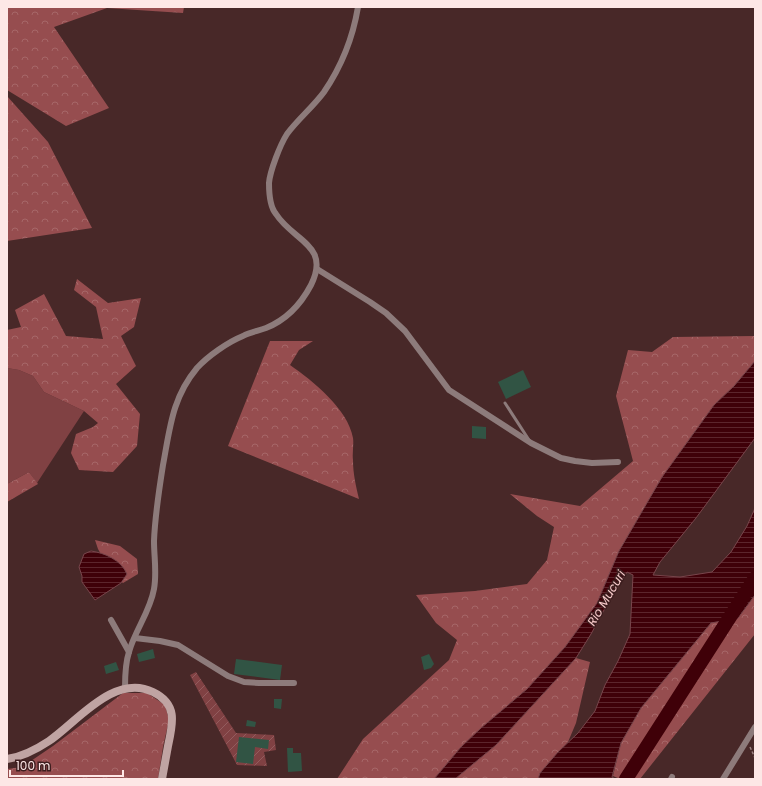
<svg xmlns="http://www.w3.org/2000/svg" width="762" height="786" font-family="Poppins,sans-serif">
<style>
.green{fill:#804143}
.forest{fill:url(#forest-crowns)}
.garden{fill:url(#garden-furrows)}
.water{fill:url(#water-rules);stroke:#78454b}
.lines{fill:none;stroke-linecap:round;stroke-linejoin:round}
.river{stroke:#3f0008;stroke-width:14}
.building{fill:#315444}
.path{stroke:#9e8383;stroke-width:1.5;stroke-dasharray:3 2;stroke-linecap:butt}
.service{stroke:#8d7b7b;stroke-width:3}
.minor{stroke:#8d7b7b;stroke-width:6}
.secondary{stroke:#c0a4a3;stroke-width:8}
.labels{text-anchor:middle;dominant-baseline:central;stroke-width:3;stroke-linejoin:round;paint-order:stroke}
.water-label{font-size:12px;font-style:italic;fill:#f9cccc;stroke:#3d1e1f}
</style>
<defs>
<pattern id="forest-crowns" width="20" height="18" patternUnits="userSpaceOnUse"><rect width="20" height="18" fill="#964d4f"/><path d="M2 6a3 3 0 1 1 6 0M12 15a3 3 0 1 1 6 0" fill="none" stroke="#a66768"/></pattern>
<pattern id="garden-furrows" width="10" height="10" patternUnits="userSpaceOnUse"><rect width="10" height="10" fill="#804143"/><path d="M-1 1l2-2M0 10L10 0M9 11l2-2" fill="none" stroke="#935c5e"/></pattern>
<pattern id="water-rules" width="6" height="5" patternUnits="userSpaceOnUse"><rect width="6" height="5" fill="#3f0008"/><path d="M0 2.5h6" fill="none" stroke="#5c252c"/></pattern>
</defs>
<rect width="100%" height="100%" fill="#482828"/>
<!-- green -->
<polygon class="green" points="7,368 19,370 33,376 44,392 84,411 37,483 29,472 7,484 7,378 8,378"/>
<!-- forest -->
<g class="forest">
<polygon points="7,7 184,7 183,13 107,8 54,27 109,108 66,126 7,90"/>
<polygon points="7,96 48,142 92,228 7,241"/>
<polygon points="77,279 108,303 141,298 134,327 121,336 136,366 116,384 140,414 137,446 113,472 79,470 71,453 76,434 93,427 98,423 84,411 44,392 33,376 19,370 7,368 7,330 21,327 15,310 44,294 66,336 103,339 96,307 74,290"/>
<polygon points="755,336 755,361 734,386 714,405 680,452 619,551 597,603 582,625 565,647 527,689 481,728 461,747 434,779 337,779 363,739 449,660 457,640 436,623 416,595 475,591 527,584 547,560 554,527 537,516 510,494 580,506 633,461 616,396 628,350 652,352 673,337"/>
<path d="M270 341H313L299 350 290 365C313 381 348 409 353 438 354 445 352 453 353 460 353 474 356 486 359 499L228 446Z"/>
<polygon points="29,472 38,484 7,502 7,484"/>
<polygon points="95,540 120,546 137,559 138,574 123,583 107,570 103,558 98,549"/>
<polygon points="755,595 755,634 640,779 620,779 613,776 621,743 641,708 711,623 738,618"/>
<polygon points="576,658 590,662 576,723 568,742 540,773 538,779 455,779 496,745"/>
<polygon points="123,693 147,693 165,705 169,720 163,747 158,779 7,779 7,769 22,767 53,746"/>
</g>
<!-- garden -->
<polygon class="garden" points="196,672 236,733 274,735 276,750 264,752 267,766 237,765 190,675"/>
<!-- water -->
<g class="water">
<polygon points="755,361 755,438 696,518 660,562 653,575 680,577 712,572 731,552 747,526 755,508 755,595 738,618 711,623 641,708 621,743 612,777 615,779 538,779 540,773 558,752 578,733 595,711 605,685 618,661 630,634 633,575 627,572 604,610 591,634 576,658 496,745 455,779 434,779 461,747 481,728 527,689 565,647 597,603 619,551 662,477 714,405 734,386"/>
<path d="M91 551C105 553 121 560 127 574L121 583 95 600 82 582V576L79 567 84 554Z"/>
</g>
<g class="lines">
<!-- river -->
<polyline class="river" points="626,779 755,578"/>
</g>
<!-- building -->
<g class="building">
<polygon points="523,370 531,387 506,399 498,382"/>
<polygon points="472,426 486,427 486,439 472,438"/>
<polygon points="153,649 155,658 139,662 137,654"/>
<polygon points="429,654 434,664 431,668 424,670 421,657"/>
<polygon points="236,659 282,665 280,680 234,674"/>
<polygon points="116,662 119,670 106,674 104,666"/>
<polygon points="274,699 282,699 281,709 274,708"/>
<polygon points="247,720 256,722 255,727 246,726"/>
<polygon points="239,737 269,740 268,749 255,747 253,764 236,762"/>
<polygon points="287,748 293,748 293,753 301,753 302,771 288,772"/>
</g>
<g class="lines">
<!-- path -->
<polyline class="path" points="750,747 755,758"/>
<!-- service -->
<polyline class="service" points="505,403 529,440"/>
<!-- minor -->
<g class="minor">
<polyline points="317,269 370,302 386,313 405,331 449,390 531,443 561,458 575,461 592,463 618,462"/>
<polyline points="111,620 129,652"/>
<polyline points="135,638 160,641 178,645 228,676 244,682 259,683 294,683"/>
<path d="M125 688C125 676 125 664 129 652 135 630 150 612 154 589 157 573 154 557 154 541 155 515 159 490 163 465 170 428 172 398 197 368 208 356 228 342 243 336 250 332 258 331 266 328 286 320 301 304 311 285 331 245 293 241 276 214 270 207 269 192 269 183 270 171 280 145 287 134 298 119 313 107 324 92 341 67 353 37 358 7"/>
<polyline points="671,779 672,777"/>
<polyline points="723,779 755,727"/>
</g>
<!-- secondary -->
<path class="secondary" d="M7 759C21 757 37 749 49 741 77 722 114 673 153 692 178 704 173 723 168 746 166 757 164 768 162 779"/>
</g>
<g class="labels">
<!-- water labels -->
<g class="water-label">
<text transform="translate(606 598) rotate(-59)">Rio Mucuri</text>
</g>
</g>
<!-- border -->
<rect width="762" height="786" fill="none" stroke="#fde7e6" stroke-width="16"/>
<!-- scale -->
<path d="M10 770v6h113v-6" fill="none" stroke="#fde7e6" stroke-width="2"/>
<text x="16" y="770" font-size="12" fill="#fde7e6" stroke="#3d1e1f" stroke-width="3" paint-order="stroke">100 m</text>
</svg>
